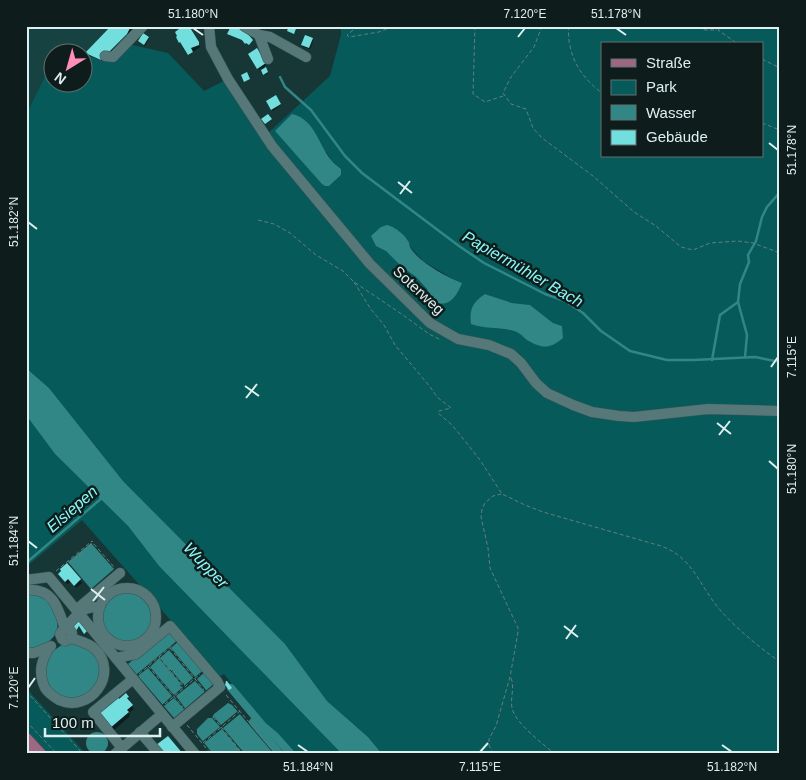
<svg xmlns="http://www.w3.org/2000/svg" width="806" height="780" font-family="Helvetica,sans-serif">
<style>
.built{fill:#174242}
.green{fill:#075a5a;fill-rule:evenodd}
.water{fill:#318786}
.pier{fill:#173737;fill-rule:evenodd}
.shadow{fill:#0007}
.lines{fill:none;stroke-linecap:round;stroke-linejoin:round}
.stream{stroke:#318786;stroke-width:2.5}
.canal{stroke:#318786;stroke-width:8}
.building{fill:#72dede}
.minor-casing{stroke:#395454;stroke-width:11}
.major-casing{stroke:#395454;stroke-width:14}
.path{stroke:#637e7d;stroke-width:1;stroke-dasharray:4 2.5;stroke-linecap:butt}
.minor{stroke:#577878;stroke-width:10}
.major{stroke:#9e6783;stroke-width:12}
.ticks{fill:none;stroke:#ddefee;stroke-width:2}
.labels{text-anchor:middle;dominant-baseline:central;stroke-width:5;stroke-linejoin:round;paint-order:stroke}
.street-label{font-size:15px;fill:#ddefee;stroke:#0e1c1c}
.water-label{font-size:16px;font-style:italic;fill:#89faf9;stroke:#0e1c1c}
.neatline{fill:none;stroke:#ddefee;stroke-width:2}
.ticks-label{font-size:12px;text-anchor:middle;fill:#ddefee}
</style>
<rect width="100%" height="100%" fill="#173737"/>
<!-- built -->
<polygon class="built" points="26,26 146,26 132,45 114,62 101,60 74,48 61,52 52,52 52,62 26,115"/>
<!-- green -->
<g class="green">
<path d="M341 26H780V754H382L368 737 327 701 285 644 123 481 49 388 26 368V115L52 62V82H82V52H62L74 48 101 60 113 62 132 45 168 53 204 91 228 79 265 136 330 76 341 35ZM602 44H762V156H602ZM275 131 326 152 332 161 341 169V175L329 186H325ZM394 227 407 240 411 248 423 261 453 279 462 283 434 302 427 289 416 277 401 266 386 251ZM485 294 512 303 530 305 553 323 562 326 528 340 516 331 502 329Z"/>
<polygon points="26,415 55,454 128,526 159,566 342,754 294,754 274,730 268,727 224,674 220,676 82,520 26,567"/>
<polygon points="26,688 86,754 48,754 26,730"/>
</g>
<!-- water -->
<g class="water">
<path d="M292 114C316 120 318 145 332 161 334 164 338 166 341 169V175L329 186H325L322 184 275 131Z"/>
<path d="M387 225C395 227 404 234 408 241 410 244 409 246 411 249 422 264 445 276 462 283 456 297 450 308 433 302L427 289 416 277 401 266 386 251 376 246 371 236 381 227Z"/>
<path d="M485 294 512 303 530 305 553 323 562 326 563 338C550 349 542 349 527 340 523 337 519 332 514 331 500 327 485 329 471 324 469 309 473 302 485 294Z"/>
<polygon points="26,368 49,388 123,481 285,644 327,701 368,737 382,754 342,754 159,566 128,526 55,454 26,415"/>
<polygon points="91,543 114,569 91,589 68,562"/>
<circle cx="128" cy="617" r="26"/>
<path d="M26 593H34L51 602C53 608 56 614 57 621 61 639 41 648 26 649Z"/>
<polygon points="170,629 216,682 174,718 128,664"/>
<polygon points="71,643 90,649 100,663 101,678 86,697 64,699 50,690 44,675 49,654 63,644"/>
<polygon points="228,703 232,705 274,754 213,754 197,734 197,729 208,718 212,718 214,714"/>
<circle cx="97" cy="743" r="11"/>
</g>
<!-- pier -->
<g class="pier">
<path d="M179 639 180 640 171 648 195 677 205 669 206 671 197 679 206 690 205 692 195 681 176 696 185 708 184 709 174 698 164 706 162 705 172 696 148 668 138 676 137 674ZM169 650 193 678 184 686V684L182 683 172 671 173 670H170L160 658ZM159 658 170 671 169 673 171 672 181 684 180 686 183 687 174 695 150 667Z"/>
<polygon points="238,711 240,714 223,728 245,754 243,754 222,729 204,743 203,741 220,727 212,718 214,717 221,725"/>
</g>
<!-- shadow -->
<g class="shadow">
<polygon points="112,26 134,26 129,38 103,61 87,55 86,53"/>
<polygon points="188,26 200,47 189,55 183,45 182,46 180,42 176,33"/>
<polygon points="148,37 149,39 145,46 139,41"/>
<polygon points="312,39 313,41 310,49 303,47 302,45"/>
<polygon points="257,50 266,65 264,67 268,73 265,75 261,68 259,70 250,54"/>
<polygon points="276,97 281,105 273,111 267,102"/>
<polygon points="61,577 80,580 82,583 76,588 71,582 67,584"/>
<polygon points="128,697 130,700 129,702 134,709 129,713 130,716 112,732 100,718 119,700"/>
</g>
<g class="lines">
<!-- stream -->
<g class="stream">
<polyline points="280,77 285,87 311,110 345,156 362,173 459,246 484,263 545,294 565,301 583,313 601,331 630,351 667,360 693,360 755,357 780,362"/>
<polyline points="738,302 747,335 745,357"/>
<polyline points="712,360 720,315 738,302 740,284 749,262 748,255 756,241 762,217 767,207 780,192"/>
<polyline points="26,563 103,497"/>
</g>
<!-- canal -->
<g class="canal">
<polyline points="231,688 263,726 274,735 291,754"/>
<polyline points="253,722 280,754"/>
</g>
</g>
<!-- building -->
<g class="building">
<polygon points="111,26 131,26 127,34 101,60 85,53"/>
<polygon points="183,26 189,26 199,42 199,45 191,48 193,52 188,55 180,42 179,43 176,37 177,36 175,32"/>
<polygon points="226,26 234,26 246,32 253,40 249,45 246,43 245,44 242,40 227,34 230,28"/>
<polygon points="289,26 297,26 294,34 287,31"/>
<polygon points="143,33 149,37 144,45 138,41"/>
<polygon points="305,35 313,38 309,48 301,45"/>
<polygon points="257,48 266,63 257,69 248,54"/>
<polygon points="266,67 268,72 263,75 261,70"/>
<polygon points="247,72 250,79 244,82 241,75"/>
<polygon points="276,95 281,104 271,110 266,101"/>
<polygon points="268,114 272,119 265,124 261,119"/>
<polygon points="67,563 81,579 74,586 68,579 65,582 58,574 61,571 60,569"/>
<polygon points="78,619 87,631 84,634 79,626 76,631 72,627"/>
<polygon points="226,681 227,681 232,688 229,690 225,685"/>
<polygon points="126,693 129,697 127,698 133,705 127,710 129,712 109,729 97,715 118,697 119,699"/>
<polygon points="168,736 183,754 163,754 156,745"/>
</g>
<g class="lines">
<defs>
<g id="minor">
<polyline points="209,26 211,47 228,79 272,146 370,264 430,323 458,339 489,345 511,354 521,363 536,383 547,393 573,405 592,412 619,416 634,417 708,409 780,411"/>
<polyline points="244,26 259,35 268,59"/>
<polyline points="259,35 270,37 306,57"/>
<polyline points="105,56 113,57 143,26"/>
<polyline points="26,580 49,577 195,754"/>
<circle cx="127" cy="617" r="29"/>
<path d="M26 590C53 588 58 607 65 629H69L72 633 71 638 65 641 62 639 60 634C61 632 63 630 65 628 77 616 81 606 100 607"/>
<polyline points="77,609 120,573"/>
<path d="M49 648C41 661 38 673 45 688 48 693 54 697 59 700 90 714 120 673 95 649 89 643 79 641 71 638"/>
<polyline points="26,653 34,653 51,646"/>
<polyline points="116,658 136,654 170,626 217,681 220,687 172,727"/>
<polyline points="140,732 159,754"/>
<polyline points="122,748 93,712 133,679"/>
<polyline points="115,754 162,714"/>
</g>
<polyline id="major" points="26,739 40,754"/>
</defs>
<!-- minor casing -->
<use href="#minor" class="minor-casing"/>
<!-- major casing -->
<use href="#major" class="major-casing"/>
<!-- path -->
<g class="path">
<polyline points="358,26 347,35 349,37 379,32 394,26"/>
<polyline points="475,26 473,94 485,102 503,96"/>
<polyline points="542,26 534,47 511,77 503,93 511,104 526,109 533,128 542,138 593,176 634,212 656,226 681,247 693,250 710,243 738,241 753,243 780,253"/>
<path d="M568 26C569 33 568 39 570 46 574 66 586 81 602 93"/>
<polyline points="657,26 658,26"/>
<polyline points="691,26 706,30 717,30"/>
<polyline points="725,26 718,30 738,44"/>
<polyline points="762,59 780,68"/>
<polyline points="762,123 780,130"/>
<polyline points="258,220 274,224 290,233 316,255 343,271 354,282 403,315 429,334 441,340"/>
<path d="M354 282 370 308 384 325 395 345 431 388 437 397 451 408 439 411 438 413 452 425 461 436 480 460 502 494 525 505 543 512 661 546C694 558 699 586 721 611 738 630 759 647 780 662"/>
<polyline points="69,563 93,543 114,567"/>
<polyline points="56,571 92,541 93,542"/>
<polyline points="170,648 204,690"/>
<polyline points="159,657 184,687"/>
<polyline points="148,666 183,707"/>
<polyline points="169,673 173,669"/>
<polyline points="139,674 174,644"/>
<path d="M511 678C515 688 510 698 512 708 515 723 543 744 555 754"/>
<polyline points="26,691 83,754"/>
<polyline points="226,695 276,754"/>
<polyline points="165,704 200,674"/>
<polyline points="213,717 243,754"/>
<polyline points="26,721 57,754"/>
<polyline points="187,725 211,754"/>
<polyline points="203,743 240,711"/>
<polyline points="493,754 489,745 489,739 496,726 510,677 518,632 518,628 490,568 488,548 481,517 482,509 485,503 493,496 501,494"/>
</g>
<!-- minor -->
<use href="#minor" class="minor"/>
<!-- major -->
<use href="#major" class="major"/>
</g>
<!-- ticks -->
<path class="ticks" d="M193 28 203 35M616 28 626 35M518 37 525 28M769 143 778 150M398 182 412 193M400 194 410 181M28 222 37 229M771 367 778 357M245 386 259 396M246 398 257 384M717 423 731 434M719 435 730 421M769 461 778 469M28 541 37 548M91 589 105 600M93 601 104 587M564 626 578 637M566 639 576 625M28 688 35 678M298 745 308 752M722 745 732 752M480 752 488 743"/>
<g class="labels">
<!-- street labels -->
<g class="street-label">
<text transform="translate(419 290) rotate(43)">Soterweg</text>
</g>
<!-- water labels -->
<g class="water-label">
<text transform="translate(523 269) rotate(30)">Papiermühler Bach</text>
<text transform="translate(72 509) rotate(-41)">Elsiepen</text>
<text transform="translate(206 565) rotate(46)">Wupper</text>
</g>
</g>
<!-- border -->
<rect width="806" height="780" fill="none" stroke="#0e1c1c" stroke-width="55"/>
<!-- legend -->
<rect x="601" y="42" width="162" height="115" fill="#0e1c1c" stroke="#617070"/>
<rect x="611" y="59" width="25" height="8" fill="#9e6783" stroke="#617070"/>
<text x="646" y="68" font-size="15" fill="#ddefee">Straße</text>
<rect x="611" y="80" width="25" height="15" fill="#075a5a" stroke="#617070"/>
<text x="646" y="92" font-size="15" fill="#ddefee">Park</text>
<rect x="611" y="105" width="25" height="15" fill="#318786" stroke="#617070"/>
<text x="646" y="118" font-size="15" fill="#ddefee">Wasser</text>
<rect x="611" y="130" width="25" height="15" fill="#72dede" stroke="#617070"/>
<text x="646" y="142" font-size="15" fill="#ddefee">Gebäude</text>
<!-- north arrow -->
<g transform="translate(68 68) rotate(217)"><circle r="24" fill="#0e1c1c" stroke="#617070"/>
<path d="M0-4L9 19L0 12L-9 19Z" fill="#ff8eb9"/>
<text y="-8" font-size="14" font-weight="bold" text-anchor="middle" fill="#ddefee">N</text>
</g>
<!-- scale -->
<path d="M45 728v8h115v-8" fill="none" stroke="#ddefee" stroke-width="2.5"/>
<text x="52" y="728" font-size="15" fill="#ddefee" stroke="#0e1c1c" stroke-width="4" paint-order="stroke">100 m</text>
<rect x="28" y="28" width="750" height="724" class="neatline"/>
<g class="ticks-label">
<text x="193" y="18">51.180°N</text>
<text x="525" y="18">7.120°E</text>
<text x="616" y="18">51.178°N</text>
<text transform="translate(792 150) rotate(-90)" y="4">51.178°N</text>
<text transform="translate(14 222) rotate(-90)" y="4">51.182°N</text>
<text transform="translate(792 357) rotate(-90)" y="4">7.115°E</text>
<text transform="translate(792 469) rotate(-90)" y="4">51.180°N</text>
<text transform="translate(14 541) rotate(-90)" y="4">51.184°N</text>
<text transform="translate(14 688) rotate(-90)" y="4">7.120°E</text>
<text x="308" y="771">51.184°N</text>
<text x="480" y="771">7.115°E</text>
<text x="732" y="771">51.182°N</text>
</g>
</svg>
